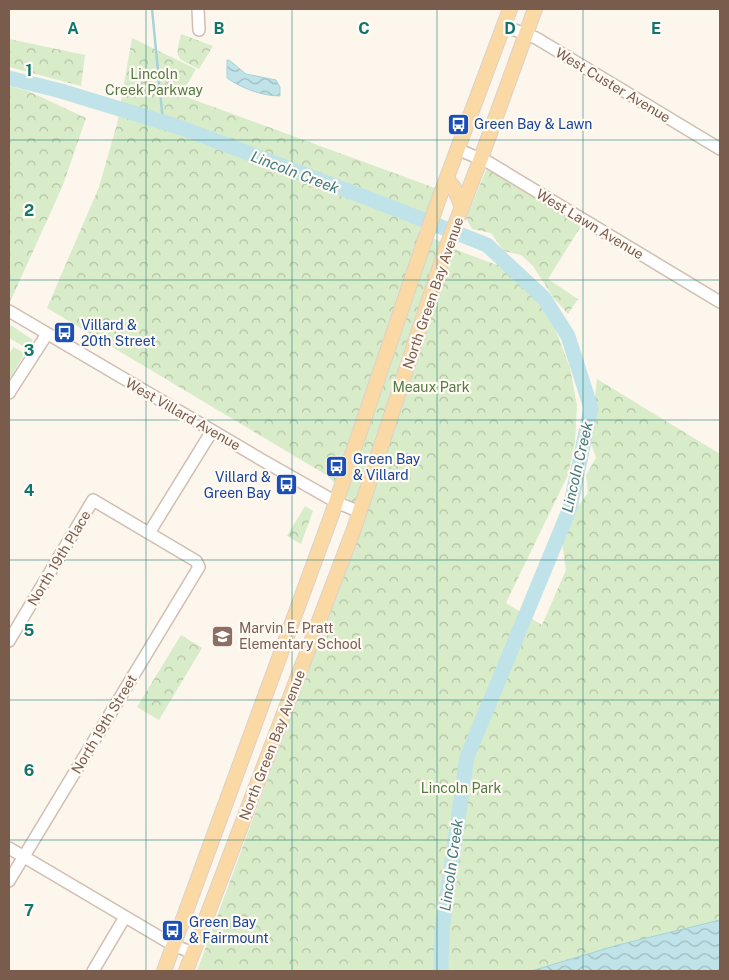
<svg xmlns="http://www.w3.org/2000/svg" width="729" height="980" font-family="'Public Sans',sans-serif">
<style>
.grass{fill:#d8ecc9}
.park{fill:url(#park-crowns)}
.water{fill:url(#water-waves);stroke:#a5d3da}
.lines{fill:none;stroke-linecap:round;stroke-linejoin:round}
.stream{stroke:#a5d3da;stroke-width:2.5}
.river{stroke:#bfe3e8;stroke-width:15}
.minor-casing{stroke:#d1beb0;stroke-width:14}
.major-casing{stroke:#dad1cd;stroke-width:16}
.minor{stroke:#fff;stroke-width:11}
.major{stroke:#fbd9a5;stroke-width:14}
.grid{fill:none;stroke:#0f766e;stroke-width:1;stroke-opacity:0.55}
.labels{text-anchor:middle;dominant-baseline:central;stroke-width:4.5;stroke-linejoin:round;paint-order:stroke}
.park-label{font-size:14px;fill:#537a41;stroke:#fffaf3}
.street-label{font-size:14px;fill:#7a5c4d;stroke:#fffaf3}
.transit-label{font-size:14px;fill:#164399;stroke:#fffaf3;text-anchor:start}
.education-label{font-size:14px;fill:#785e54;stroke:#fffaf3;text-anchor:start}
.water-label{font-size:15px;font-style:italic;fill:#437c86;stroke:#fffaf3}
.grid-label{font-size:16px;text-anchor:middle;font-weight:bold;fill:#0f766e;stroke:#fffaf3;stroke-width:4.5;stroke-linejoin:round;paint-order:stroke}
</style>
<defs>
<pattern id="park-crowns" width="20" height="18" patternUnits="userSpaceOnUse" patternTransform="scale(1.25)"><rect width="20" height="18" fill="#d8ecc9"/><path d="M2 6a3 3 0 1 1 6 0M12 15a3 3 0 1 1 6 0" fill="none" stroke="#b4c2a5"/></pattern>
<pattern id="water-waves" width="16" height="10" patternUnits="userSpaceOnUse" patternTransform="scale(1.25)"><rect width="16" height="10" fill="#bfe3e8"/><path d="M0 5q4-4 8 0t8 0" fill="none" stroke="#a0bbbe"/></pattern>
</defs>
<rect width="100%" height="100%" fill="#fdf6ec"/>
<!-- grass -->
<g class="grass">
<polygon points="9,324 33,340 28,349 9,338"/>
<polygon points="13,347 25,353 9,380 9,355"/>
</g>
<!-- park -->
<g class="park">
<path d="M181 34 213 46 199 69C175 57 175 60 181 34Z"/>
<polygon points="132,38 196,69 181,95 435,188 419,231 459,251 500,266 526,285 551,318 570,368 577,405 575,443 568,475 506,603 542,625 566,570 562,542 578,506 588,493 586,475 596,458 590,440 597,379 720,454 720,971 197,971 364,517 328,476 47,308 99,187 117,124"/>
<polygon points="9,39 85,55 81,86 9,67"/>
<polygon points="9,86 28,91 86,118 63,185 10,302 9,301"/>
<polygon points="487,168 581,226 548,279 578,299 568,314 553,297 533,266 521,255 504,251 491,233 472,229 466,218"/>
<polygon points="305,506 313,511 301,544 287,536"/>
<polygon points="181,635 202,648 159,720 137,707"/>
</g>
<!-- water -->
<g class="water">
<path d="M227 60H229L246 74 276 80 280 87V96C262 96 241 88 227 78Z"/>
<polygon points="720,920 720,971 531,971 618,945"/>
</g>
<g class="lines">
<!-- stream -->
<polyline class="stream" points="152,9 163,122"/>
<!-- river -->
<polyline class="river" points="9,78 61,91 179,127 383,204 487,245 544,298 568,336 591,408 570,508 467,757 442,930 441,971"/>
<defs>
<g id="minor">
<polyline points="198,9 199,30"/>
<polyline points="504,26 536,38 720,149"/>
<polyline points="459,150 488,162 720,302"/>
<polyline points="9,311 262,460 336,502 360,512"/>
<polyline points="9,393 47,334"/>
<polyline points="149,533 212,431"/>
<polyline points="9,641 93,500 196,561 199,567 9,881"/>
<polyline points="9,848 173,945 193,953"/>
<polyline points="93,971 125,917"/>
</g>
<g id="major">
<polyline points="447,179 454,188 462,207"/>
<polyline points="164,971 332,514 437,204 510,9"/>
<polyline points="186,971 354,529 445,251 481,158 535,9"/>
</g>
</defs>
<!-- minor casing -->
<use href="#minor" class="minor-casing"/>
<!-- major casing -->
<use href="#major" class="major-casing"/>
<!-- minor -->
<use href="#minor" class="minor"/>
<!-- major -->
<use href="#major" class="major"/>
</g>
<!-- grid -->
<path class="grid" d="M146 9V971M292 9V971M437 9V971M583 9V971M9 140H720M9 280H720M9 420H720M9 560H720M9 700H720M9 840H720"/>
<!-- icons -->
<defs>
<symbol id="bus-square" viewBox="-11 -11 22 22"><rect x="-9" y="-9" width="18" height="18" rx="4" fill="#1a4fb4" stroke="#fffaf3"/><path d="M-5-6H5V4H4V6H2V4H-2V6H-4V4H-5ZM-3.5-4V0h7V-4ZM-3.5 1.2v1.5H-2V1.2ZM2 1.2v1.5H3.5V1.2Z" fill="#fff"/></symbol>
<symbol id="school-square" viewBox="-11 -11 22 22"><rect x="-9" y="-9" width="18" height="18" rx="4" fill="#8d6e63" stroke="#fffaf3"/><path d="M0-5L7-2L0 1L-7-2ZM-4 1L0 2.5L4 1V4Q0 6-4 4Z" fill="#fff"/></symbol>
</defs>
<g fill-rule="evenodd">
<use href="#bus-square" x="446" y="112" width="25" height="25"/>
<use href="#bus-square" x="52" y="320" width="25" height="25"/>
<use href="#bus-square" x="324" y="454" width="25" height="25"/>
<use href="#bus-square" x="274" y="472" width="25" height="25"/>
<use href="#school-square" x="210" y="624" width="25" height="25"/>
<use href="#bus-square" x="160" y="918" width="25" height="25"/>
</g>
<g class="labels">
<!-- park labels -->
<g class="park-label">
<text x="154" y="74">Lincoln<tspan x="154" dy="16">Creek Parkway</tspan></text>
<text x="431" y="387">Meaux Park</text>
<text x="461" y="788">Lincoln Park</text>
</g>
<!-- street labels -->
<g class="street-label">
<text transform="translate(613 85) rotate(31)">West Custer Avenue</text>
<text transform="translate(590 224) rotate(31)">West Lawn Avenue</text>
<text transform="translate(433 293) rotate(-71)">North Green Bay Avenue</text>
<text transform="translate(183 414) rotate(30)">West Villard Avenue</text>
<text transform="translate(59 558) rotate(-59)">North 19th Place</text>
<text transform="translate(104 724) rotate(-59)">North 19th Street</text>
<text transform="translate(272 745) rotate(-69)">North Green Bay Avenue</text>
</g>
<!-- transit labels -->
<g class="transit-label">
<text x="474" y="124">Green Bay &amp; Lawn</text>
<text x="81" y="325">Villard &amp;<tspan x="81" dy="16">20th Street</tspan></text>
<text x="353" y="459">Green Bay<tspan x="353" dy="16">&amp; Villard</tspan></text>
<text x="271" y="477" text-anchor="end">Villard &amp;<tspan x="271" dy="16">Green Bay</tspan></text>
<text x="189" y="922">Green Bay<tspan x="189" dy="16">&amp; Fairmount</tspan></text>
</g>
<!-- education labels -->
<g class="education-label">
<text x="239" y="628">Marvin E. Pratt<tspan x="239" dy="16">Elementary School</tspan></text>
</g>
<!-- water labels -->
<g class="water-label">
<text transform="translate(295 172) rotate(21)">Lincoln Creek</text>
<text transform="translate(577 467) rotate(-77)">Lincoln Creek</text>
<text transform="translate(451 865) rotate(-82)">Lincoln Creek</text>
</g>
</g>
<g class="grid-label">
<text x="73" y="34">A</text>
<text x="219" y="34">B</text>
<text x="364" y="34">C</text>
<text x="510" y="34">D</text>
<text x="656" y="34">E</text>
<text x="29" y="76">1</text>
<text x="29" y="216">2</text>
<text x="29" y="356">3</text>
<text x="29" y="496">4</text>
<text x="29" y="636">5</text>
<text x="29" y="776">6</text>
<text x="29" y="916">7</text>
</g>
<!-- border -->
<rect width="729" height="980" fill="none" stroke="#7a5c4d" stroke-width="20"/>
</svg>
